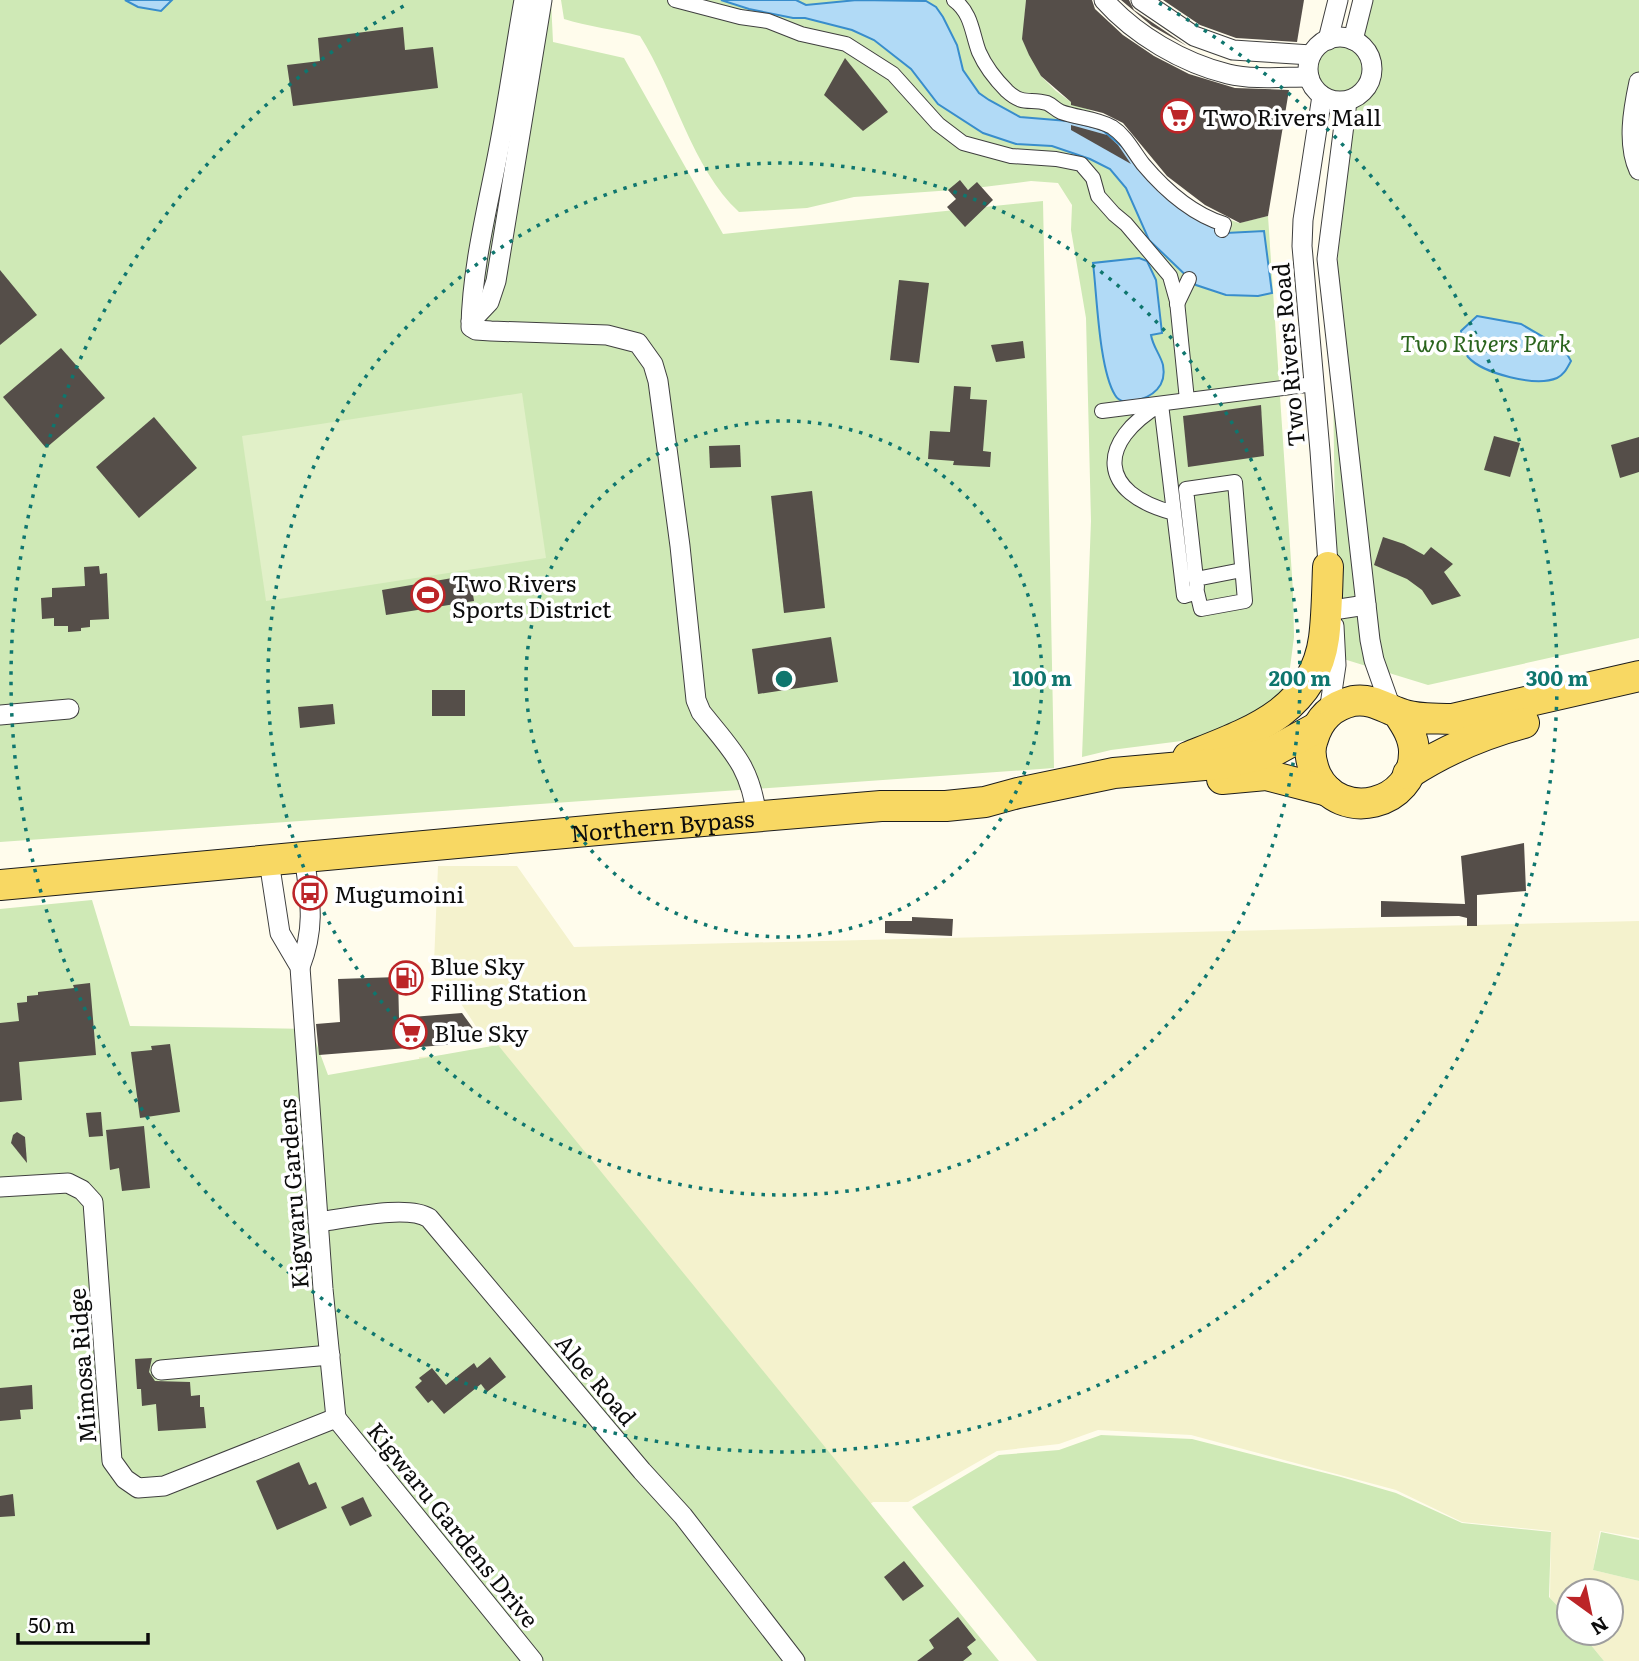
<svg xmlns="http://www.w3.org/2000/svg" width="1639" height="1661" font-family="Literata,serif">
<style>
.farmland{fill:#f4f2cd}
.green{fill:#cfe9b6}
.pitch{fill:#e1f0c8}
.water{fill:#b1daf6;stroke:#388dcc;stroke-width:2}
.building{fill:#554e49}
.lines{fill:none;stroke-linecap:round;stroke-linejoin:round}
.pedestrian-casing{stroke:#3f3f3f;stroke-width:16}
.minor-casing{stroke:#3f3f3f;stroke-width:21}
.primary-casing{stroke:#1d1d1d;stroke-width:32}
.pedestrian{stroke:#fff;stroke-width:14}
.minor{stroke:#fff;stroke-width:19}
.primary{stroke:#f8d863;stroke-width:30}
.ring{fill:none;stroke:#0f766e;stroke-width:3.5;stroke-dasharray:3.5 7}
.labels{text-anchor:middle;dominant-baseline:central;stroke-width:7;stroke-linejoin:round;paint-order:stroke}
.poi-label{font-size:23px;fill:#0c0c0c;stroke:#fff;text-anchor:start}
.park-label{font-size:23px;font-style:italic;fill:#2a641d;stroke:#fff}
.street-label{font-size:23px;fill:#0c0c0c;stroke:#fff}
.centre{fill:#0f766e;stroke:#fff;stroke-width:3.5}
.ring-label{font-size:21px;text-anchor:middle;font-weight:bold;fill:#0f766e;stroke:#fff;stroke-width:7;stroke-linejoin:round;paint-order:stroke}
</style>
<rect width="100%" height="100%" fill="#fffcec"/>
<!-- farmland -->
<polygon class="farmland" points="438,866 517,866 574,947 1639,921 1639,1538 1600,1531 1593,1570 1639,1581 1639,1661 1604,1661 1581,1633 1611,1633 1611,1591 1569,1591 1569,1618 1550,1598 1551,1531 1462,1522 1396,1490 1191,1435 1098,1430 1059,1444 997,1451 908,1502 873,1502 748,1603 423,1201 419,1057 493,1052 434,963"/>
<!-- green -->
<g class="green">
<polygon points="0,0 551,0 553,42 624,58 723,234 1043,201 1054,768 0,842"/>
<path d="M561 0H1026L1023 39 1041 76 1056 91 1071 102 1122 124 1148 160 1186 199 1222 217 1239 223 1268 216 1293 591 1294 637 1288 683 1267 710 1205 738 1111 750 1082 757 1091 521 1086 318 1071 230 1072 205 1058 183 1031 181 967 189 854 197 807 208 739 212C692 169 674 89 640 36 614 29 589 27 564 19Z"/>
<path d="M1364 0H1639V638L1428 685 1337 657 1332 314 1355 92C1296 113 1305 17 1359 50Z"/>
<polygon points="92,900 130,1026 311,1029 328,1075 498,1045 999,1661 0,1661 0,909"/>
<polygon points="1101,1435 1192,1439 1341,1477 1396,1493 1462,1523 1551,1532 1549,1597 1569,1618 1569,1633 1581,1633 1604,1661 1037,1661 912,1507 999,1455 1059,1450"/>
<polygon points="1601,1532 1639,1540 1639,1581 1593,1570"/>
</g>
<!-- pitch -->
<polygon class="pitch" points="522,393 546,558 266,601 242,436"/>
<!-- water -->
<g class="water">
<polygon points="125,0 172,0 161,11 138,7"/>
<polygon points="721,0 796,0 806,5 857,0 926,1 936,7 943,17 957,45 963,70 979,93 989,100 1020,117 1068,121 1101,129 1226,233 1264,231 1272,293 1258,296 1226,295 1196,285 1149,240 1126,188 1110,169 1090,159 1052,146 1016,144 983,133 938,104 911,69 874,40 852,30 805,18 793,18 749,9"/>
<path d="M1139 258 1147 261 1156 280 1162 333 1151 335C1153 347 1160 354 1163 365 1167 386 1153 397 1134 401 1127 403 1119 402 1115 395 1099 369 1097 296 1093 263Z"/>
<path d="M1477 316 1521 324 1564 349 1571 361C1567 368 1564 375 1557 378 1536 387 1483 374 1468 357 1463 351 1462 339 1461 331Z"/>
</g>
<!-- building -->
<g class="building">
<polygon points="1026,0 1092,0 1095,9 1123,35 1154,56 1189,74 1235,88 1289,90 1268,216 1240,223 1205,205 1167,176 1123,123 1103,113 1071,105 1071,102 1041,76 1029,55 1022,39"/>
<polygon points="1121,0 1129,0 1134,10 1187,46 1152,26"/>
<polygon points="1163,0 1304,0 1297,42 1236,38 1200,25"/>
<polygon points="403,27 405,50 433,47 438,88 293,106 287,65 320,61 318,38"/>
<polygon points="845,58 888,112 863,131 824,95"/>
<polygon points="1071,125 1107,135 1118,145 1131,164 1071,130"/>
<polygon points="960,180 968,190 977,182 993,200 965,227 947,207 956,199 948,190"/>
<polygon points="0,270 37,315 0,345"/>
<polygon points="899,280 929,283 919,363 890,360"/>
<polygon points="1023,341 1025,358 996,362 991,345"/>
<polygon points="61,348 105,398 46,448 3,397"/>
<polygon points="954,386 971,387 970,399 987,400 983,451 991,452 990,467 953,465 954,461 928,459 930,431 950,432"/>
<polygon points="1261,405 1264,456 1188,467 1183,416"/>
<polygon points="154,417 197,468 139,518 96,467"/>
<polygon points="1494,436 1520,443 1510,477 1484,470"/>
<polygon points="1639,437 1639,472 1620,478 1611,445"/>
<polygon points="740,445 741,467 710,468 709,446"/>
<polygon points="812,491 825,608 784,613 771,496"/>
<polygon points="1383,537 1404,544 1424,555 1431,547 1453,564 1444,572 1461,596 1432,605 1422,590 1407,579 1374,565"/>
<polygon points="99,566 100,574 107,573 109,619 90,620 90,627 81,628 81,631 68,632 68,626 54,626 54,618 42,619 41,598 52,597 52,588 85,586 84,567"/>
<polygon points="470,575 474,601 386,615 382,590"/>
<polygon points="831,637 838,682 758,694 752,649"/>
<rect x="432" y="690" width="33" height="26"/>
<polygon points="333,704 335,724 300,728 298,707"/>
<polygon points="1524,843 1526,891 1477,895 1477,926 1467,926 1467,918 1459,916 1381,917 1381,901 1465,904 1461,856"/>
<polygon points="912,917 953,919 952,936 885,933 885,921 912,921"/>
<polygon points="398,977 399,1018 462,1013 483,1042 319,1055 316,1024 340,1022 338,979"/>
<polygon points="90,983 96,1055 19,1062 22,1100 0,1102 0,1023 19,1021 17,1003 27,1002 27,996 38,995 38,992 74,988 73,985"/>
<polygon points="170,1044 180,1112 140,1118 131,1052 152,1050 151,1046"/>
<polygon points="101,1112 103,1136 89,1137 86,1113"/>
<polygon points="144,1126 150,1188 122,1191 119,1168 110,1170 106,1130"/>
<polygon points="17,1132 25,1137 27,1163 11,1143 13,1135"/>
<polygon points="490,1357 506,1377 487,1392 481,1384 444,1414 432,1400 428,1403 415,1387 422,1381 419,1378 432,1368 446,1385 474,1363 477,1368"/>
<polygon points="152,1358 149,1372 155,1381 190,1382 191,1396 200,1395 200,1407 204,1407 206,1428 158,1431 156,1404 142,1406 141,1389 137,1389 135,1359"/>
<polygon points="32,1385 33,1409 20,1410 21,1419 0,1421 0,1388"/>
<polygon points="299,1462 309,1485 316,1482 327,1508 277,1530 256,1481"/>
<polygon points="13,1494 15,1516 0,1517 0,1496"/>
<polygon points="363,1497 372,1516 350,1526 341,1507"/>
<polygon points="904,1561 924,1586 903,1601 884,1577"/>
<polygon points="958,1617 976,1640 967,1647 972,1654 963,1661 917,1661 934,1648 929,1640"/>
</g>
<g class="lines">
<defs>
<g id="pedestrian">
<polyline points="675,0 740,17 768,21 801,34 846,44 893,74 938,124 963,143 1011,156 1056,159 1081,164 1093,178 1098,196 1114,214 1126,224 1170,276 1177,301 1187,400"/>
<path d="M954 0C972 13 972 34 979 52 986 68 996 80 1007 91 1023 106 1030 98 1047 103 1052 105 1056 110 1061 112 1077 118 1096 118 1112 127 1126 136 1133 151 1143 164 1164 189 1192 214 1224 224L1222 230"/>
<polyline points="1177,304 1189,279"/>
<polyline points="1102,411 1314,384"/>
<path d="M1174 513C1097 493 1097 442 1161 404L1184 596 1197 592 1201 609 1245 601 1235 482 1186 489 1196 579"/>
<polyline points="1197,587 1196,579 1242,570"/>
</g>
<g id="minor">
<path d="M524 0C515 51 508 102 498 153 487 210 472 268 471 327L476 330 491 331 607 335 638 343 653 364 658 381 680 546 696 700 701 712C732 751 750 765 757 817"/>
<path d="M1104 0C1135 35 1183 63 1228 74 1253 80 1283 77 1309 77"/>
<polyline points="1141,0 1194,36 1233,50 1311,55"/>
<circle cx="1340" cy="69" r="32"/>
<polyline points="1328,40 1338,0"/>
<polyline points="1353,40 1363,0"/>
<path d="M1639 82C1633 110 1627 144 1639 170"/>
<polyline points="1322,96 1303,220 1302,246 1320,451 1329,578"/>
<polyline points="1347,101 1327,259 1370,640 1374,660 1391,708"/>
<polyline points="471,321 489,302 496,281 542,0"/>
<polyline points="1333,610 1366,605"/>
<polyline points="1329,712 1336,665 1334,626"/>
<polyline points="0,715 69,709"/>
<polyline points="269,861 280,933 300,967 323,1289 336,1418"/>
<path d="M300 967C316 926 310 899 304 856"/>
<polyline points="0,1187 68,1183 82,1190 93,1202 112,1461 125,1479 138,1488 164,1486 336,1418"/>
<path d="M318 1222C344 1219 407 1204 429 1218L642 1471 683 1516 795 1661"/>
<polyline points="161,1370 330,1355"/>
<polyline points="336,1418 533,1661"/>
</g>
<g id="primary">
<path d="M1398 713C1406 725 1414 737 1414 752 1415 805 1340 824 1316 775 1311 763 1308 751 1313 739 1319 718 1332 706 1353 701 1371 698 1383 707 1399 713 1415 720 1434 718 1452 719L1639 676"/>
<path d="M1188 757C1248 733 1314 712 1324 638 1327 615 1327 591 1328 567"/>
<path d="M1408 774C1445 750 1482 734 1524 723"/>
<polyline points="1222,779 1266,775 1328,791"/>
<path id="s1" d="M0 885 631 827 881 806H946L985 802 1018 793 1114 773 1227 763 1274 751 1316 728"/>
</g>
</defs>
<!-- pedestrian casing -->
<use href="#pedestrian" class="pedestrian-casing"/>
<!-- minor casing -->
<use href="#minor" class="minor-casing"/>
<!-- primary casing -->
<use href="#primary" class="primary-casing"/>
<!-- pedestrian -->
<use href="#pedestrian" class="pedestrian"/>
<!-- minor -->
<use href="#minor" class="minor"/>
<!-- primary -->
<use href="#primary" class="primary"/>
</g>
<!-- distance rings -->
<g class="ring">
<circle cx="784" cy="679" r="258"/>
<circle cx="784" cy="679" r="516"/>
<path d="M1159 3A773 773 0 1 1 409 3"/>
</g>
<!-- icons -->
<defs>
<symbol id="supermarket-ring" viewBox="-11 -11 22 22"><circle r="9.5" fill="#fff" stroke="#bc2528" stroke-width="1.5"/><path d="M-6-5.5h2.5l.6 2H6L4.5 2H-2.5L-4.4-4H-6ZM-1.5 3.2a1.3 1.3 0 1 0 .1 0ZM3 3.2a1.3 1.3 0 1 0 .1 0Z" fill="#bc2528"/></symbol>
<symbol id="stadium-ring" viewBox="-11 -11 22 22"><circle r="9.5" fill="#fff" stroke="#bc2528" stroke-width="1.5"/><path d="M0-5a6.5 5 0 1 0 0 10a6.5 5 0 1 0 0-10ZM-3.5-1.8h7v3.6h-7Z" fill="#bc2528"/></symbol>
<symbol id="bus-ring" viewBox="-11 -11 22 22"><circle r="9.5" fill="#fff" stroke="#bc2528" stroke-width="1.5"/><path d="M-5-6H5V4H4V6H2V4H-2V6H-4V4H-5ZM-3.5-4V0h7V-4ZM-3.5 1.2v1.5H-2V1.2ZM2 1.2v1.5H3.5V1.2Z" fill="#bc2528"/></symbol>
<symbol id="fuel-ring" viewBox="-11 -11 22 22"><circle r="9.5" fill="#fff" stroke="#bc2528" stroke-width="1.5"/><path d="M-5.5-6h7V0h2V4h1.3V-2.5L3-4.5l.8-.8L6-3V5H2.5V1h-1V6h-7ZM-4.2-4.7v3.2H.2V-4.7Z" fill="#bc2528"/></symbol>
</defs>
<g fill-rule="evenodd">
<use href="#supermarket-ring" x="1159" y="97" width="38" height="38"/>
<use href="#stadium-ring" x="409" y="576" width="38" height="38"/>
<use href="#bus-ring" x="291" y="874" width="38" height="38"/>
<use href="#fuel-ring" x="387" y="959" width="38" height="38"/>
<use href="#supermarket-ring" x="391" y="1013" width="38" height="38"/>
</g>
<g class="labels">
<!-- poi labels -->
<g class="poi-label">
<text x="1202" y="116">Two Rivers Mall</text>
<text x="452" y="582">Two Rivers<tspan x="452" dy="26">Sports District</tspan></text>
<text x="334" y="893">Mugumoini</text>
<text x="430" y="965">Blue Sky<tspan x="430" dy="26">Filling Station</tspan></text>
<text x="434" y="1032">Blue Sky</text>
</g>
<!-- park labels -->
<g class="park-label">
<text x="1486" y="342">Two Rivers Park</text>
</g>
<!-- street labels -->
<g class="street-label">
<text transform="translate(1287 355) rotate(-95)">Two Rivers Road</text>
<text stroke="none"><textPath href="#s1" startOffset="665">Northern Bypass</textPath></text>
<text transform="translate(292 1194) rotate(-94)">Kigwaru Gardens</text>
<text transform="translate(81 1366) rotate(-94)">Mimosa Ridge</text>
<text transform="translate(597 1379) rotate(50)">Aloe Road</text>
<text transform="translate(454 1524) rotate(51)">Kigwaru Gardens Drive</text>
</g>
</g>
<circle cx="784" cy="679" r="10" class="centre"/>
<g class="ring-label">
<text x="1042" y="686">100 m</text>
<text x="1300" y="686">200 m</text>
<text x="1557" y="686">300 m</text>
</g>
<!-- north arrow -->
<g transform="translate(1590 1612) rotate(147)"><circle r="33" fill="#ffffff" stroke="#9e9e9e" stroke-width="2"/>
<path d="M0-5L12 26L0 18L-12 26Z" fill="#bc2528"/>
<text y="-10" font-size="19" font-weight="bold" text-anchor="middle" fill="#0c0c0c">N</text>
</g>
<!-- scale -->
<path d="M18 1633v10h130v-10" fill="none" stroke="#0c0c0c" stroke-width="3.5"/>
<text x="28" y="1633" font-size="21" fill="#0c0c0c" stroke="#ffffff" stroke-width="5" paint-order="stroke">50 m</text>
</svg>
